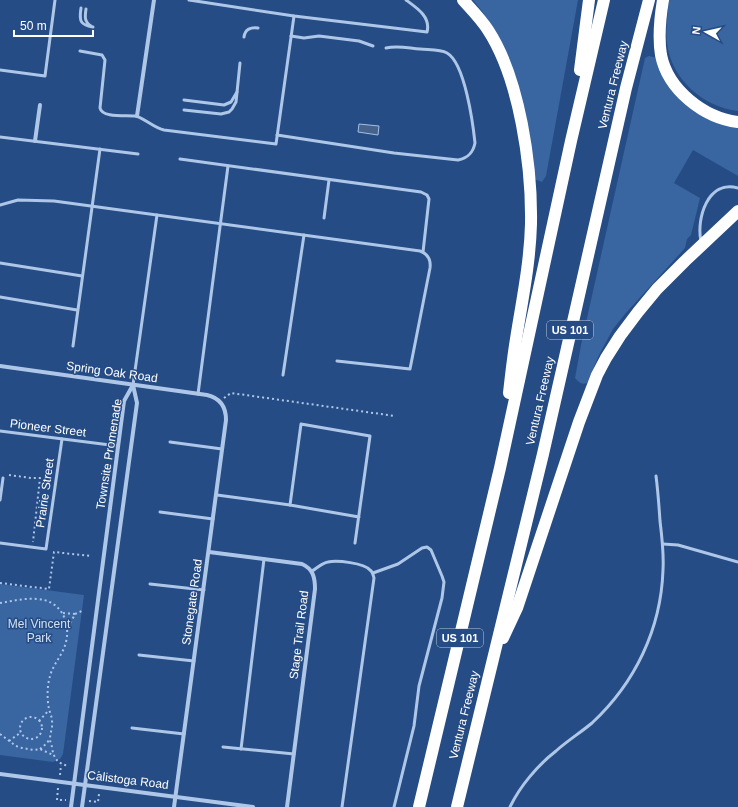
<svg xmlns="http://www.w3.org/2000/svg" width="738" height="807" font-family="Arial,sans-serif">
<style>
.green{fill:#3965a1}
.water{fill:#47638b;stroke:#a2c1e9}
.lines{fill:none;stroke-linecap:round;stroke-linejoin:round}
.path{stroke:#aec7e8;stroke-width:2;stroke-dasharray:2 3;stroke-linecap:butt}
.lane{stroke:#aec7e8;stroke-width:3}
.street{stroke:#aec7e8;stroke-width:4}
.highway{stroke:#fff;stroke-width:12}
.labels{text-anchor:middle;dominant-baseline:central;stroke-width:3;stroke-linejoin:round;paint-order:stroke}
.shield{fill:#254c84;stroke:#bec9da;stroke-width:1}
.shield-label{font-size:11px;font-weight:bold;fill:#fff}
.street-label{font-size:12px;fill:#fff;stroke:#254c84}
.park-label{font-size:12px;fill:#d2e1f6;stroke:#254c84}
</style>
<rect width="100%" height="100%" fill="#254c84"/>
<!-- green -->
<g class="green">
<polygon points="473,0 578,0 546,176 542,182 534,179 516,77 506,52 497,33 481,10"/>
<path d="M669 0H738V111C703 107 671 79 667 43 665 29 668 14 669 0Z"/>
<path d="M649 56 657 58 703 116 714 122 738 127V176L693 150 674 183 700 198 691 235 687 239 685 248 625 314 613 329 599 355 587 383C581 385 579 382 575 378L581 345 645 58Z"/>
<polygon points="0,584 84,595 63,754 60,759 53,762 0,755"/>
</g>
<!-- water -->
<polygon class="water" points="359,124 379,126 378,135 358,132"/>
<g class="lines">
<!-- path -->
<g class="path">
<polyline points="224,398 231,393 395,416"/>
<polyline points="9,475 31,478 40,478 33,542"/>
<polyline points="0,583 49,589 54,552 91,556"/>
<path d="M0 603C12 601 24 598 37 599 60 600 71 621 66 642 63 655 53 664 50 676 47 686 47 699 49 709 50 713 52 717 52 721 53 727 50 733 50 739 50 742 52 745 52 748 54 759 58 764 69 766"/>
<polyline points="63,613 75,614 68,628"/>
<polyline points="75,614 84,610"/>
<circle cx="31" cy="728" r="11"/>
<polyline points="39,721 49,710"/>
<polyline points="0,734 16,746 22,748 34,750 40,749 53,755"/>
<polyline points="9,741 20,733"/>
<polyline points="40,749 46,744 50,739"/>
<polyline points="93,771 102,773 101,781"/>
<polyline points="60,775 61,765"/>
<polyline points="58,788 57,800 66,800"/>
<polyline points="89,801 98,802 99,794"/>
</g>
<!-- lane -->
<g class="lane">
<path d="M189 0 294 16 427 32C431 17 417 8 406 0"/>
<path d="M81 8C79 21 80 25 93 27"/>
<path d="M86 9C85 16 84 22 91 26"/>
<polyline points="291,36 304,38 319,36 359,41 373,46"/>
<path d="M244 37C245 29 251 27 258 28"/>
<path d="M80 51 102 55 105 60 100 108C102 118 126 115 135 116 143 117 154 128 164 130L276 144 294 16"/>
<polyline points="0,70 45,76 55,0"/>
<polyline points="184,100 224,105 231,102 237,92"/>
<polyline points="184,110 221,114 229,112 232,109 236,102 240,63"/>
<path d="M277 135 394 153 458 160C468 158 473 153 475 143 473 124 465 63 447 53 440 49 428 50 420 49 408 48 397 45 386 48"/>
<polyline points="0,137 138,154"/>
<polyline points="180,159 421,192 427,195 429,199 423,252"/>
<path d="M0 205 18 200 54 201 420 251C428 254 431 260 430 268L410 369 337 361"/>
<polyline points="324,218 329,180"/>
<path d="M701 241C696 219 708 179 738 188"/>
<polyline points="0,263 82,276"/>
<polyline points="0,297 77,310"/>
<polyline points="73,346 100,149"/>
<polyline points="283,375 304,235"/>
<polyline points="133,385 157,215"/>
<polyline points="198,394 228,166"/>
<polyline points="0,431 118,446"/>
<polyline points="170,442 222,449"/>
<polyline points="217,495 290,505"/>
<polyline points="0,500 3,478"/>
<polyline points="160,512 213,519"/>
<polyline points="0,543 46,549 62,439"/>
<polyline points="355,543 370,436 301,424 290,505 359,517"/>
<polyline points="663,544 678,545 738,562"/>
<path d="M312 571C317 568 322 563 328 562 337 560 364 563 370 570 373 572 373 575 374 578L342 807"/>
<polyline points="373,573 398,564 422,548 427,547 431,550 442,576 444,582 442,598 419,686 414,726 394,807"/>
<polyline points="150,584 204,590"/>
<polyline points="139,655 194,661"/>
<polyline points="132,728 184,734"/>
<polyline points="223,747 294,754"/>
<polyline points="241,749 264,559"/>
<path d="M510 807C520 786 538 765 556 751 567 741 580 733 592 723 635 683 661 629 663 570 664 553 662 537 660 521 659 506 658 491 656 476"/>
</g>
<!-- street -->
<g class="street">
<polyline points="137,116 154,0"/>
<polyline points="35,141 40,105"/>
<path d="M0 366 207 395C220 398 226 406 226 420L174 807"/>
<path d="M209 552 302 564C313 569 315 577 315 589L287 807"/>
<polyline points="0,774 253,807"/>
<polyline points="71,807 124,401 133,385"/>
<polyline points="82,807 137,403 133,385"/>
</g>
<!-- highway -->
<g class="highway">
<path d="M463 0C472 10 481 19 488 30 520 79 532 167 531 224 530 263 522 301 516 339 513 357 511 375 509 393"/>
<path d="M663 0C660 18 658 37 661 55 668 90 704 118 738 122"/>
<polyline points="580,70 589,0"/>
<polyline points="503,638 517,608 579,422 597,375 606,358 620,336 638,312 657,289 685,261 738,211"/>
<polyline points="419,807 500,468 571,141 604,0"/>
<polyline points="457,807 543,454 626,88 649,0"/>
</g>
</g>
<g class="labels">
<!-- shield labels -->
<g class="shield">
<rect x="547" y="321" width="46" height="18" rx="3"/>
<rect x="437" y="629" width="46" height="18" rx="3"/>
</g>
<g class="shield-label">
<text x="570" y="330">US 101</text>
<text x="460" y="638">US 101</text>
</g>
<!-- street labels -->
<g class="street-label">
<text transform="translate(613 85) rotate(-76)">Ventura Freeway</text>
<text transform="translate(112 372) rotate(8)">Spring Oak Road</text>
<text transform="translate(540 401) rotate(-77)">Ventura Freeway</text>
<text transform="translate(48 428) rotate(7)">Pioneer Street</text>
<text transform="translate(109 454) rotate(-81)">Townsite Promenade</text>
<text transform="translate(45 493) rotate(-82)">Prairie Street</text>
<text transform="translate(192 602) rotate(-82)">Stonegate Road</text>
<text transform="translate(299 635) rotate(-83)">Stage Trail Road</text>
<text transform="translate(464 715) rotate(-76)">Ventura Freeway</text>
<text transform="translate(128 780) rotate(7)">Calistoga Road</text>
</g>
<!-- park labels -->
<g class="park-label">
<text x="39" y="624">Mel Vincent<tspan x="39" dy="14">Park</tspan></text>
</g>
</g>
<!-- north arrow -->
<g transform="translate(706 32) rotate(278)" stroke="#254c84" stroke-width="3" paint-order="stroke">
<path d="M0-3L7 15L0 10L-7 15Z" fill="#ffffff"/>
<text y="-6" font-size="11" font-weight="bold" text-anchor="middle" fill="#ffffff">N</text>
</g>
<!-- scale -->
<path d="M14 30v6h79v-6" fill="none" stroke="#ffffff" stroke-width="2"/>
<text x="20" y="30" font-size="12" fill="#ffffff" stroke="#254c84" stroke-width="3" paint-order="stroke">50 m</text>
</svg>
